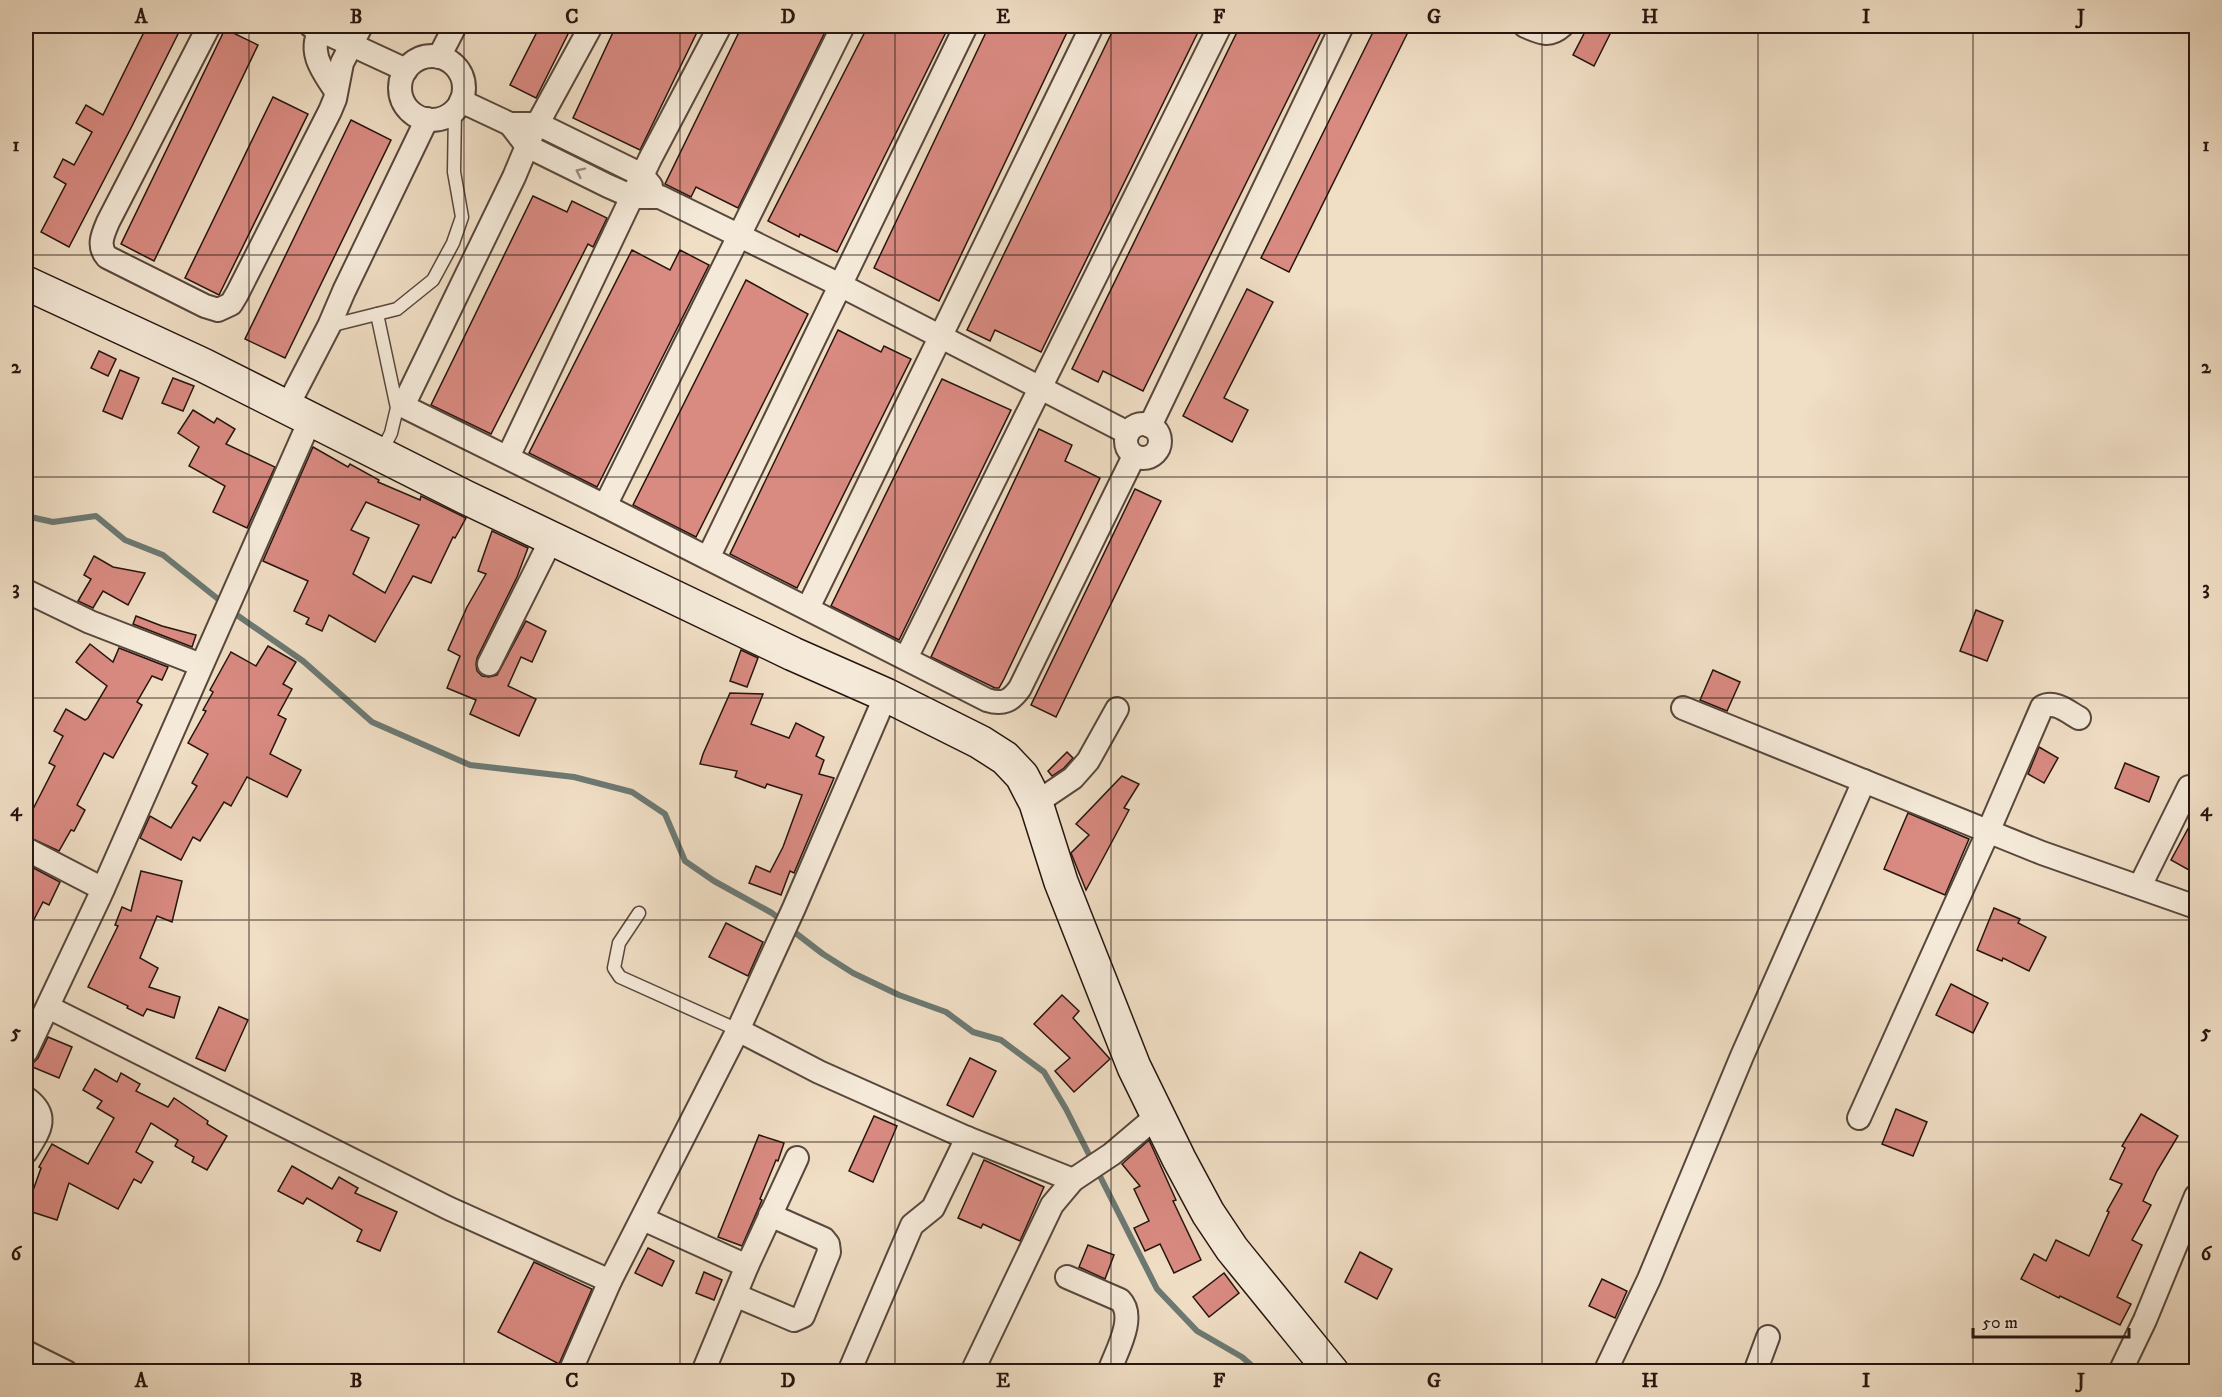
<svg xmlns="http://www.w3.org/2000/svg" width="2222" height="1397" font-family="'IM FELL DW Pica',serif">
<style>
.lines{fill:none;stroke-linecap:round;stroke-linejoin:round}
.stream{stroke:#6c7973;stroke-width:6}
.building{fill:#d98a81;stroke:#26150f;stroke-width:1.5;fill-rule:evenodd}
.service-casing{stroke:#58473c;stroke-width:15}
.minor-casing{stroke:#58473c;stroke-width:26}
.secondary-casing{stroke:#26150f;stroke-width:36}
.service{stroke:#f5ead9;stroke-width:12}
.minor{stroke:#f5ead9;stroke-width:22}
.secondary{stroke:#f5ead9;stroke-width:33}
.oneway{stroke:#988a7e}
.grid{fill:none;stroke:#26150f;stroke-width:1.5;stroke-opacity:0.55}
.neatline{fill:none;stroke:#26150f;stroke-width:2}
.grid-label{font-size:20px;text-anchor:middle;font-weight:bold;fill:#26150f}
</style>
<rect width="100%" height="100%" fill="#f0dec5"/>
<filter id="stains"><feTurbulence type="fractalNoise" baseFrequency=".00333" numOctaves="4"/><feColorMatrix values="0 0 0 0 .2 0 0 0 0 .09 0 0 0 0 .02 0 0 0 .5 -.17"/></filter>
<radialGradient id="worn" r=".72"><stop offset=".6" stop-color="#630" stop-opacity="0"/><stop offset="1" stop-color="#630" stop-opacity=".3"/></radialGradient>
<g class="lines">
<!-- stream -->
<g class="stream">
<polyline points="26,516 53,522 96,516 125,540 163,555 218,599"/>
<polyline points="234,613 303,661 372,722 470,765 574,777 632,792 665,814 685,861 714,881 772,913 782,921"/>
<polyline points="789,928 823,954 853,973 899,995 946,1012 973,1032 1001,1040 1044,1072 1066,1109 1157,1289 1197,1331 1242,1357 1259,1372"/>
</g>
</g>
<!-- building -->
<g class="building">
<polygon points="147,26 182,26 131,128 69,247 41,232 66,184 54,177 63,159 74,165 92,132 76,123 86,105 103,115"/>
<polygon points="540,26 572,26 536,98 510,85"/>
<polygon points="616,26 700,26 640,150 573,118"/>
<polygon points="742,26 828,26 738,208 696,187 691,197 665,184"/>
<polygon points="868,26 949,26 837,252 800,234 799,237 768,221"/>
<polygon points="989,26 1070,26 939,301 874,268"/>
<polygon points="1115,26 1201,26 1041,352 995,330 990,341 967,330"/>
<polygon points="1240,26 1324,26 1143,391 1103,371 1098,382 1072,369"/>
<polygon points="1376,26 1411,26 1289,272 1261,258"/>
<polygon points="1588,26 1614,26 1594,66 1573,55"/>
<polygon points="225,29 258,45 154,261 121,244"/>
<polygon points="273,97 308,114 219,295 185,278"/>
<polygon points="351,120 391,140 285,358 245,339"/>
<polygon points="533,196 567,212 572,201 607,218 593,247 588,244 491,434 431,405"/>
<polygon points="632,250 670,270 680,250 709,265 597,487 529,453"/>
<polygon points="746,280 808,314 696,537 633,505"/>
<polygon points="1247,289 1273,302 1224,398 1248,410 1232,442 1183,416"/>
<polygon points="838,330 881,352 884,346 911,359 797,588 730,554"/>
<polygon points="99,351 116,359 108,376 91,368"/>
<polygon points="120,370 139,378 122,419 103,411"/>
<polygon points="173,378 194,386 183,411 162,403"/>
<polygon points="942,379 1011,410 899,640 831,606"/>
<polygon points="193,410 214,423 217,418 235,429 226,444 275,467 247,528 213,512 225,486 189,466 199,447 178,433"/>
<polygon points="1039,429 1072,445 1065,461 1100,478 1004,679 999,688 995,688 931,657"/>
<path d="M313 447 348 467 350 464 379 480 378 482 420 500 421 496 466 518 455 538 453 537 431 583 413 576 375 642 329 615 322 631 306 624 309 618 294 611 308 581 263 561ZM366 502 419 525 385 593 353 574 369 538 351 530Z"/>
<polygon points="1135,489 1161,501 1056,717 1031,705"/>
<polygon points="492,531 528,548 517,577 477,658 476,664 477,671 482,676 489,677 497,675 526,621 546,631 532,662 521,657 508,686 536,699 519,736 470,714 476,700 447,688 460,656 448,650 467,607 486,574 478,571"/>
<polygon points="94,556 113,567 145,573 128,605 103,591 93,608 78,601 91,579 84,575"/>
<polygon points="1976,610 2003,621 1987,661 1960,651"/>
<polygon points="136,616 162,626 196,635 192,647 133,624"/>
<polygon points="90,644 113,662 119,648 168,667 162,680 152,676 137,702 142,705 113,758 104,753 77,805 85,810 74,831 71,830 59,851 26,836 26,810 31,813 55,766 49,763 63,736 54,731 66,709 85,720 88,718 107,686 76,662"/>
<polygon points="268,646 296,662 283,684 292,689 278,715 286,719 270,754 301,770 287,797 247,777 231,806 224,802 200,841 193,837 181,860 140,838 150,816 171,828 197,786 192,783 208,754 188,743 206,711 203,710 213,692 210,690 231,652 256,666"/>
<polygon points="741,650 758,658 747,687 730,681"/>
<polygon points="1713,670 1740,682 1727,711 1700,700"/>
<polygon points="730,693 763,694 751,724 789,738 796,723 824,737 816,756 824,760 819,774 834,778 794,873 790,871 781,895 749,883 756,866 770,872 783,847 802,795 767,784 765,788 735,777 737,771 700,764 703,754"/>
<polygon points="2039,747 2058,758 2044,783 2028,774"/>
<polygon points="1067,752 1073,758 1064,768 1052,776 1048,771"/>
<polygon points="2125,763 2159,777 2149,802 2115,788"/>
<polygon points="1122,776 1139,784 1124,808 1129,810 1086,890 1071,853 1089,835 1076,824"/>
<polygon points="1908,813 1969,839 1945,895 1884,869"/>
<polygon points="2196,814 2196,874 2171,860"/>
<polygon points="26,864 60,882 49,905 43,902 26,935"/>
<polygon points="141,871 182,881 172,922 157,916 140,958 158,968 149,987 180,997 174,1018 147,1009 143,1016 127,1008 128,1006 88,987 118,926 115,925 122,907 131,911"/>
<polygon points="1994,908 2020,919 2018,923 2046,937 2029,971 2003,958 2002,961 1977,950"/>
<polygon points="726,923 763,942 748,976 709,957"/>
<polygon points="1951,984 1988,1003 1973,1033 1936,1015"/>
<polygon points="1062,995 1079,1011 1073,1018 1110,1059 1074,1092 1055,1071 1070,1058 1034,1024"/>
<polygon points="219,1007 248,1020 225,1071 196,1058"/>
<polygon points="48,1037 72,1047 59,1078 30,1066 38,1058"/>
<polygon points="970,1058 996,1071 973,1117 947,1105"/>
<polygon points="95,1069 117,1082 121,1073 140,1084 136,1091 168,1107 174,1098 208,1121 207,1124 227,1136 207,1170 192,1162 194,1157 175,1146 178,1140 151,1123 136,1152 153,1162 141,1183 134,1179 118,1209 69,1183 57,1220 26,1210 41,1168 39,1167 52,1144 88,1164 114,1118 97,1108 102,1101 83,1090"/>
<polygon points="1896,1109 1927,1122 1913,1156 1882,1144"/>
<polygon points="2141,1114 2178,1136 2157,1171 2143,1201 2151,1205 2132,1240 2142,1245 2117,1297 2131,1304 2120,1325 2060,1296 2059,1298 2021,1279 2034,1254 2046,1261 2056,1240 2089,1256 2109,1212 2107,1211 2122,1184 2110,1179 2125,1148 2122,1146"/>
<polygon points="874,1116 897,1126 873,1182 849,1171"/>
<polygon points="759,1135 784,1143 778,1161 776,1160 760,1199 762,1200 742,1246 718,1237"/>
<polygon points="1149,1140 1176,1200 1173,1201 1201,1260 1174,1273 1160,1244 1145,1251 1134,1228 1149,1221 1134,1189 1140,1186 1122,1164"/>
<polygon points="984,1160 1044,1187 1020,1241 983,1224 981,1228 958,1218"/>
<polygon points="292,1166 332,1189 339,1177 358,1188 355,1193 397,1212 380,1251 357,1241 362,1230 307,1198 303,1204 278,1191"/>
<polygon points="1088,1245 1114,1255 1105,1279 1079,1267"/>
<polygon points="648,1248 674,1261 662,1286 635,1273"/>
<polygon points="1360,1252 1392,1269 1377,1299 1345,1282"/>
<polygon points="534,1262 592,1289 559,1364 498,1332"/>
<polygon points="704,1272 722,1280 714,1300 696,1293"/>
<polygon points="1224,1273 1239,1293 1209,1317 1193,1297"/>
<polygon points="1602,1279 1627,1291 1615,1318 1589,1306"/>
</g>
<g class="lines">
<defs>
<g id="service">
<polyline points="377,314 397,408 391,433 381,453"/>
<polyline points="329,326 397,309 433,280 453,243 462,217 454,172 455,110"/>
<polyline points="639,913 619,943 614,968 620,977 738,1030"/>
</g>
<g id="minor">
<path d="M209 26 108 222C103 234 97 246 107 257L205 306 218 310 231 304 237 294 330 111 335 99 342 63 361 26"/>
<polyline points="311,26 406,70"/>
<path d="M324 26C305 48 322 71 336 91"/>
<path d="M591 26 532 134 514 177 403 406 605 506 987 700C1003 705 1011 701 1020 688L1134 456"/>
<path d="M1525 26C1540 32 1549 38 1562 26"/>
<circle cx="432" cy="88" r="32"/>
<polyline points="439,57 455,26"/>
<polyline points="461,101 510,124 538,124 642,175 651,186"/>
<polyline points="510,124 527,146 608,186 633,197 660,197 840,285 1128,433"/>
<polyline points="287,407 329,326 344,291 427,119"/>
<circle cx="1143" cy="441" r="17"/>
<polyline points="1150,426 1342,26"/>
<polyline points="508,457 650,159 720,26"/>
<polyline points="605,506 843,26"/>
<polyline points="708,558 966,26"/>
<polyline points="26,591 90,622 201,665"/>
<polyline points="808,608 1092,26"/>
<polyline points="906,658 1220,26"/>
<polyline points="489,664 552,538"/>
<polyline points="1683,708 2042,853 2196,907"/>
<polyline points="1036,803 1073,778 1088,761 1117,709"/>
<polyline points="26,849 103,889"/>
<polyline points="2140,886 2189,787"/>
<polyline points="48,1007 448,1208 610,1281"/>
<polyline points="738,1030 819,1072 967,1138 1073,1180"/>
<polyline points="26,1052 99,898 311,418"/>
<path d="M26 1098C51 1116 39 1131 26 1152"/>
<path d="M1859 1118 1988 832 2042 707C2055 700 2068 712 2079 718"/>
<polyline points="643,1219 747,1266"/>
<path d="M1067 1277 1120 1300C1137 1317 1116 1352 1109 1372"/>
<polyline points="735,1295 794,1320 803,1316 829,1252 828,1244 824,1239 770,1215"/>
<polyline points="26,1352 66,1372"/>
<polyline points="570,1372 610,1281 738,1030 794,908 886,695"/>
<polyline points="703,1372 747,1266 797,1158"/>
<polyline points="849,1372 912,1225 933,1208 967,1138"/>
<polyline points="972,1372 1052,1205 1073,1180 1112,1154 1158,1115"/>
<polyline points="1605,1372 1649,1279 1742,1056 1864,781"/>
<polyline points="1755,1372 1768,1337"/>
<polyline points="2120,1372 2145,1320 2196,1196"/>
</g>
<polyline id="secondary" points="26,283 203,365 465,497 793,654 886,695 980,742 1005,758 1022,776 1036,803 1061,882 1134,1067 1179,1159 1208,1213 1232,1249 1332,1372"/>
</defs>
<!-- service casing -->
<use href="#service" class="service-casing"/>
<!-- minor casing -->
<use href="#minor" class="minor-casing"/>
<!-- secondary casing -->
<use href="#secondary" class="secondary-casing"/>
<!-- service -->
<use href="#service" class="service"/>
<!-- minor -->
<use href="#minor" class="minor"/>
<!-- secondary -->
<use href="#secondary" class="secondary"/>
</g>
<!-- one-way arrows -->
<defs><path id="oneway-chevron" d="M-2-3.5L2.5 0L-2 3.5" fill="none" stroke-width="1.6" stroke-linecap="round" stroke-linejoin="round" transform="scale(1.5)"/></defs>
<use class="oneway" href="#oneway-chevron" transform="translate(580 172) rotate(-154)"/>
<!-- grid -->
<path class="grid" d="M249 26V1372M464 26V1372M680 26V1372M895 26V1372M1111 26V1372M1327 26V1372M1542 26V1372M1758 26V1372M1973 26V1372M26 255H2196M26 477H2196M26 698H2196M26 920H2196M26 1142H2196"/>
<!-- margin -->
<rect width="2222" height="1397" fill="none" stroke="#f0dec5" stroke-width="66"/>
<!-- scale -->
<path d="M1973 1328v9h156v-9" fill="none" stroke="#26150f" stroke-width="3"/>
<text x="1982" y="1328" font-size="18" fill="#26150f" stroke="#f5ead9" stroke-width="4.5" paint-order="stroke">50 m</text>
<rect x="33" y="33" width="2156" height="1331" class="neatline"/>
<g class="grid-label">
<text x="141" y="23">A</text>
<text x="356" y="23">B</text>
<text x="572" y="23">C</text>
<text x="788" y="23">D</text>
<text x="1003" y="23">E</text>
<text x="1219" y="23">F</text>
<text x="1434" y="23">G</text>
<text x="1650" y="23">H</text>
<text x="1866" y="23">I</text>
<text x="2081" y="23">J</text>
<text x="16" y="151">1</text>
<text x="2206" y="151">1</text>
<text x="16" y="373">2</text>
<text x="2206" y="373">2</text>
<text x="16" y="594">3</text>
<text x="2206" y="594">3</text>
<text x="16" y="816">4</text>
<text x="2206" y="816">4</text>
<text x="16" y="1038">5</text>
<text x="2206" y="1038">5</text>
<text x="16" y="1260">6</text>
<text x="2206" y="1260">6</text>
<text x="141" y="1387">A</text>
<text x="356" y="1387">B</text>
<text x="572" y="1387">C</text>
<text x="788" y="1387">D</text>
<text x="1003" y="1387">E</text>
<text x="1219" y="1387">F</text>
<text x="1434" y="1387">G</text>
<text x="1650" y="1387">H</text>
<text x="1866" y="1387">I</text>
<text x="2081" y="1387">J</text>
</g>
<rect width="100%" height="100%" filter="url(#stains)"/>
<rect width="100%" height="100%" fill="url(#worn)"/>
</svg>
